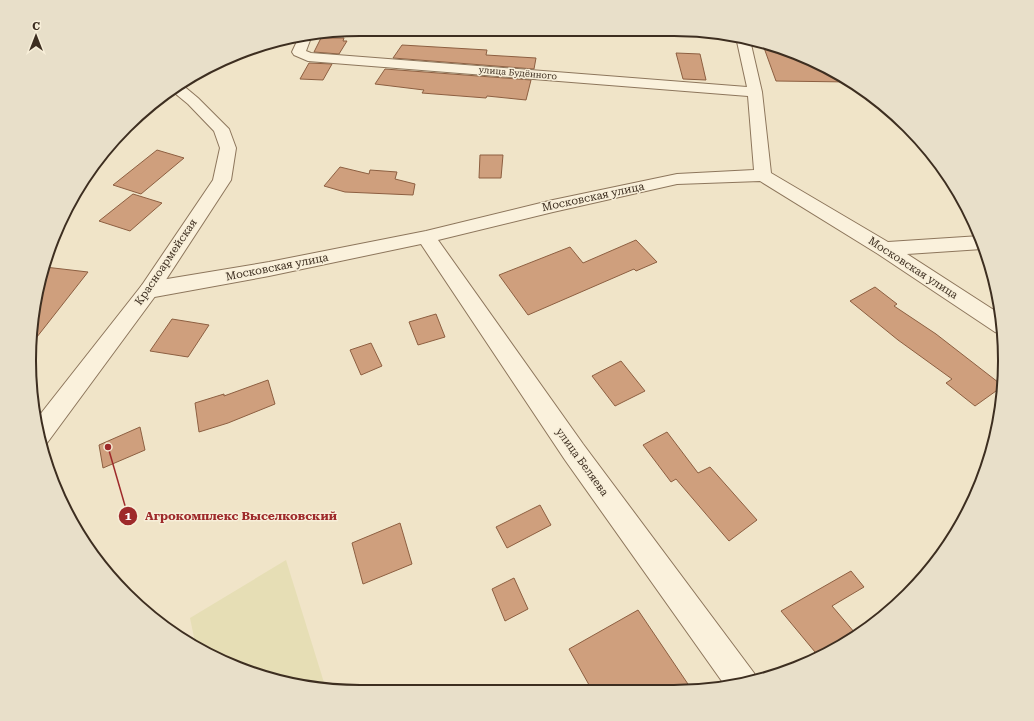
<svg xmlns="http://www.w3.org/2000/svg" width="1034" height="721" font-family="'Roboto Serif',serif">
<style>
.farmland{fill:#e6deb5}
.building{fill:#cf9f7d;stroke:#8d5f41}
.lines{fill:none;stroke-linecap:round;stroke-linejoin:round}
.minor-casing{stroke:#8d765c;stroke-width:2}
.tertiary-casing{stroke:#8d765c;stroke-width:2}
.minor{fill:#faf1dc;fill-rule:evenodd}
.tertiary{fill:#faf1dc;fill-rule:evenodd}
.labels{text-anchor:middle;dominant-baseline:central;stroke-width:3;stroke-linejoin:round;paint-order:stroke}
.far-street-label{font-size:9px;fill:#3d2e20;stroke:#f7eed8}
.street-label{font-size:11px;fill:#3d2e20;stroke:#f7eed8}
.rim{fill:none;stroke:#3d2e20;stroke-width:2}
.leader{fill:none;stroke:#9e2a2b;stroke-width:1.5}
.callout-dot{fill:#9e2a2b;stroke:#f7eed8;stroke-width:1.5}
.mark-label{font-size:12px;text-anchor:middle;font-weight:bold;fill:#fff}
.callout-label{font-size:12px;text-anchor:middle;font-weight:bold;fill:#9e2a2b;stroke:#f7eed8;stroke-width:3;stroke-linejoin:round;paint-order:stroke}
</style>
<rect width="100%" height="100%" fill="#f0e4c8"/>
<!-- farmland -->
<polygon class="farmland" points="286,560 326,689 296,686 233,667 196,647 190,618"/>
<!-- building -->
<g class="building">
<polygon points="321,38 344,38 343,41 347,41 339,54 314,52"/>
<polygon points="402,45 487,50 486,55 536,58 534,69 393,58"/>
<polygon points="763,45 839,73 850,82 776,81"/>
<polygon points="676,53 700,54 706,80 683,79"/>
<polygon points="309,63 332,64 323,80 300,79"/>
<polygon points="385,69 531,80 526,100 487,96 486,98 422,93 424,90 375,84"/>
<polygon points="157,150 184,158 141,194 113,185"/>
<polygon points="480,155 503,155 501,178 479,178"/>
<polygon points="340,167 369,174 370,170 397,172 395,179 415,184 413,195 345,192 324,186"/>
<polygon points="133,194 162,203 130,231 99,221"/>
<polygon points="636,240 657,262 636,271 634,269 528,315 499,275 570,247 583,263"/>
<polygon points="45,267 88,272 33,342 32,317"/>
<polygon points="875,287 897,304 894,306 936,334 1003,386 975,406 946,383 952,379 898,340 850,301"/>
<polygon points="436,314 445,337 418,345 409,322"/>
<polygon points="172,319 209,325 188,357 150,351"/>
<polygon points="371,343 382,366 361,375 350,350"/>
<polygon points="621,361 645,391 615,406 592,376"/>
<polygon points="268,380 275,404 228,423 199,432 195,403 224,394 224,396"/>
<polygon points="140,427 145,450 103,468 99,445"/>
<polygon points="667,432 698,473 710,467 757,520 729,541 676,479 671,482 643,445"/>
<polygon points="540,505 551,525 507,548 496,527"/>
<polygon points="400,523 412,564 363,584 352,543"/>
<polygon points="851,571 864,587 832,606 855,633 820,658 781,611"/>
<polygon points="514,578 528,609 505,621 492,589"/>
<polygon points="638,610 692,690 674,692 593,692 569,649"/>
</g>
<g class="lines">
<defs>
<polygon id="minor" points="312,35 306,51 311,53 747,87 736,37 738,35 750,40 762,92 771,173 888,242 980,236 984,248 982,249 907,254 1000,314 1002,334 995,332 878,254 760,181 677,184 553,212 438,240 583,444 754,673 756,679 738,686 726,687 565,460 421,244 269,276 149,298 142,295 139,290 142,285 149,282 269,262 426,231 553,200 677,174 754,170 748,96 308,61 294,55 292,52 299,37"/>
<polygon id="tertiary" points="180,83 198,98 229,129 236,148 231,180 156,295 47,443 42,445 35,421 142,285 213,180 220,148 214,131 188,104 171,90"/>
</defs>
<!-- minor casing -->
<use href="#minor" class="minor-casing"/>
<!-- tertiary casing -->
<use href="#tertiary" class="tertiary-casing"/>
<!-- minor -->
<use href="#minor" class="minor"/>
<!-- tertiary -->
<use href="#tertiary" class="tertiary"/>
</g>
<g class="labels">
<!-- far-street labels -->
<g class="far-street-label">
<text transform="translate(518 73) rotate(5)">улица Будённого</text>
</g>
<!-- street labels -->
<g class="street-label">
<text transform="translate(593 197) rotate(-12)">Московская улица</text>
<text transform="translate(166 262) rotate(-56)">Красноармейская</text>
<text transform="translate(277 267) rotate(-11)">Московская улица</text>
<text transform="translate(913 268) rotate(33)">Московская улица</text>
<text transform="translate(582 462) rotate(54)">улица Беляева</text>
</g>
</g>
<!-- crop -->
<path d="M0 0H1034V721H0ZM360 36H674A324 324 0 0 1 998 360V361A324 324 0 0 1 674 685H360A324 324 0 0 1 36 361V360A324 324 0 0 1 360 36Z" fill="#e8dfc9" fill-rule="evenodd"/>
<path class="rim" d="M360 36H674A324 324 0 0 1 998 360V361A324 324 0 0 1 674 685H360A324 324 0 0 1 36 361V360A324 324 0 0 1 360 36Z"/>
<!-- callouts -->
<path class="leader" d="M108 447L128 516"/>
<g class="callout-dot">
<circle cx="108" cy="447" r="4"/>
<circle cx="128" cy="516" r="10"/>
</g>
<g class="mark-label">
<text x="128" y="520">1</text>
</g>
<g class="callout-label">
<text x="241" y="520">Агрокомплекс Выселковский</text>
</g>
<!-- north arrow -->
<g transform="translate(36 36)" stroke="#f7eed8" stroke-width="3" paint-order="stroke">
<path d="M0-3L7 15L0 10L-7 15Z" fill="#3d2e20"/>
<text y="-6" font-size="11" font-weight="bold" text-anchor="middle" fill="#3d2e20">С</text>
</g>
</svg>
